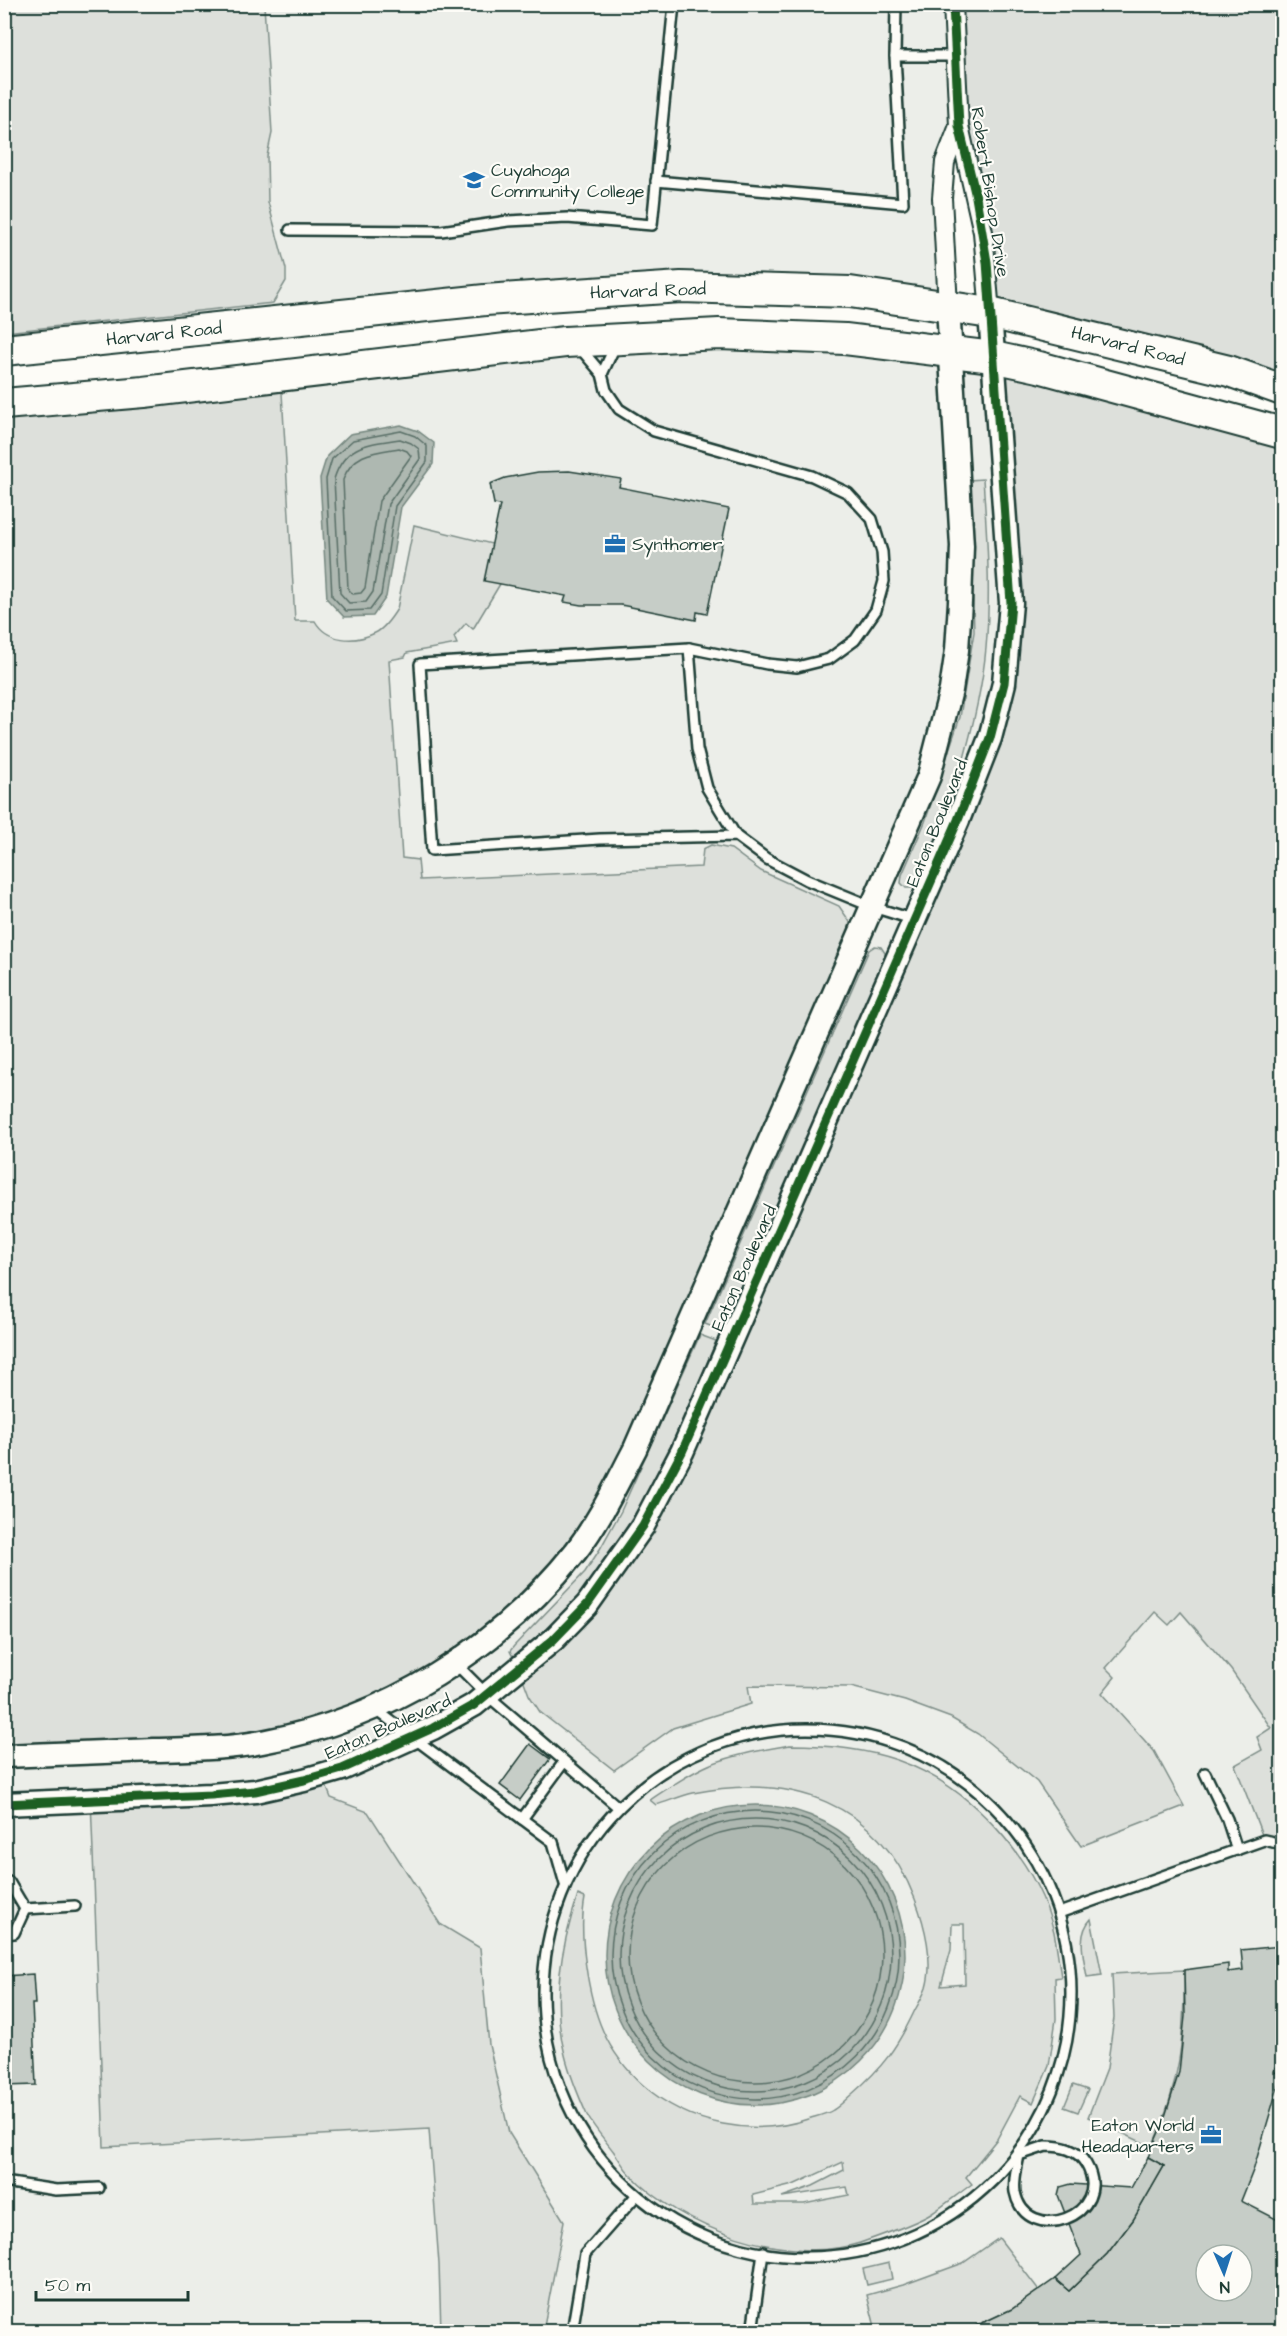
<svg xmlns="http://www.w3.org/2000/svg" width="1287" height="2336" font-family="'Architects Daughter',sans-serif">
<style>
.built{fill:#eceee9;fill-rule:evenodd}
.green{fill:#dde0db;stroke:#7e8e88;stroke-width:1.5;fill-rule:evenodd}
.water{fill:#aeb8b1;stroke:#75877f;stroke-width:1.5}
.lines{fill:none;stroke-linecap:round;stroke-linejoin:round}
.shore{stroke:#586e66;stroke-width:1.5}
.building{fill:#c6cdc7;stroke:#1f3d34;stroke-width:1.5;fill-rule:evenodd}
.service-casing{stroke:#1f3d34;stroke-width:14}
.minor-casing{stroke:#1f3d34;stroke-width:22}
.tertiary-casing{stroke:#1f3d34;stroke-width:27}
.primary-casing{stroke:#1f3d34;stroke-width:34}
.service{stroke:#fdfcf7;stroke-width:9}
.minor{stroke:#fdfcf7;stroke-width:18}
.tertiary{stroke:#fdfcf7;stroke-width:22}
.primary{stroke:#fdfcf7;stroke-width:30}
.cycleway-casing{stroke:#fdfcf7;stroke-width:13}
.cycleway{stroke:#1b5e20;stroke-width:9}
.labels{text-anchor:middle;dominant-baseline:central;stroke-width:4.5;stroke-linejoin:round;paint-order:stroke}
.poi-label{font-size:18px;fill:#1f3d34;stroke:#fdfcf7;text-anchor:start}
.street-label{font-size:18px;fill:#1f3d34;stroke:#fdfcf7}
</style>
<rect width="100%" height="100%" fill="#fdfcf7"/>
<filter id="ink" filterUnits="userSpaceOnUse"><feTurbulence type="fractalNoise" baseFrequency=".0167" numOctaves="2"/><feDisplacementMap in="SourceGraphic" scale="12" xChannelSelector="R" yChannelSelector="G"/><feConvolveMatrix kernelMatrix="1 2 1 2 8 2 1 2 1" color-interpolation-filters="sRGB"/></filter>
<g filter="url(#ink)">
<!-- built -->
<g class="built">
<polygon points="5,5 953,5 959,126 945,162 948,306 681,287 5,350"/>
<path d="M845 339 1282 433V2331L5 2332V404L382 362ZM1206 2255H1242V2291H1206Z"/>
</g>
<!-- green -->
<g class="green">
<polygon points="5,4 264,5 272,133 267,156 268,202 286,269 286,281 273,303 5,332"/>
<polygon points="953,5 1282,5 1282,390 990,313"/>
<polygon points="993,357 1282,433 1282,1844 1264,1840 1235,1765 1262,1750 1257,1737 1271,1728 1231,1670 1181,1612 1169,1625 1155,1612 1106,1668 1115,1677 1102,1693 1154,1751 1184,1806 1081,1846 1037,1782 978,1734 951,1718 905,1701 851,1687 748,1686 751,1704 673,1728 614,1770 540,1712 529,1695 519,1668 553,1640 664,1489 1004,683"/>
<path d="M281 375 295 621H315C327 642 355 643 375 633 384 629 392 617 397 609L414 525 492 544 500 584 473 629 466 623 454 637 457 644 407 653 405 657 389 660 402 858 418 860 420 880 701 867 703 849 711 845 731 849 761 871 839 906 850 922 847 938 610 1497 499 1631 321 1727 5 1756 4 404Z"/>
<path d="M983 479C987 535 991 592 986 648 982 695 966 754 952 800 943 828 929 857 918 884L913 888H906L901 883 902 875 925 822 960 717 974 632 969 480Z"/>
<polygon points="875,946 881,947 885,953 885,959 721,1330 705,1324 869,950"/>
<polygon points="700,1335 716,1341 683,1421 641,1504 597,1575 572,1607 516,1656 512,1655 510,1651 514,1646 585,1572 600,1549 621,1511"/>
<path d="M790 1745C827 1745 862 1748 897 1760 969 1785 1036 1858 1054 1932 1057 1947 1059 1963 1061 1977L1055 1978 1056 2019 1049 2066 1033 2103 1020 2096 997 2139 966 2177 972 2184C958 2194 945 2205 931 2214 917 2223 877 2237 860 2243 787 2266 681 2228 630 2174 624 2168 619 2159 614 2152 605 2140 594 2128 587 2115 579 2097 570 2075 565 2055 551 2001 561 1947 578 1895L585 1898C578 1934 588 1997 603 2031 611 2050 627 2071 643 2085 688 2125 755 2138 811 2118 818 2116 827 2114 833 2110 840 2106 846 2099 852 2094 883 2067 897 2048 915 2010 919 2003 923 1996 926 1988 934 1961 925 1925 915 1899 878 1802 790 1773 693 1793 681 1796 669 1801 656 1805L650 1800C670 1787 689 1773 711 1764 737 1754 763 1750 790 1745ZM952 1924H964L965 1984 941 1986 951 1950ZM843 2162 844 2170 813 2186 782 2197 847 2187 849 2195 804 2204H754L753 2195 793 2185Z"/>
<polygon points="322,1775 331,1798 368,1812 440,1924 480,1948 489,2045 509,2133 564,2221 543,2331 441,2331 439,2264 429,2129 104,2147 91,1799"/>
<path d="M1091 1919 1102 1975 1087 1977C1084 1958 1076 1935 1091 1919Z"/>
<path d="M1184 1970C1185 2037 1180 2085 1152 2147L1088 2117 1107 2068 1114 2018 1112 1974Z"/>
<polygon points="1073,2085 1088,2090 1078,2112 1064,2107"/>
<polygon points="999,2238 1039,2290 1012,2309 963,2332 876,2331 867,2295 903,2285 963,2263"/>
<polygon points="889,2263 892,2279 867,2285 863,2269"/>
</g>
<!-- water -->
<g class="water">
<polygon points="401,425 418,431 434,443 433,464 401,507 386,597 373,616 344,617 327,599 320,478 327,456 350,434"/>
<circle cx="755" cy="1955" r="150"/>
</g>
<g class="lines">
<!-- shore -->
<g class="shore">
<polygon points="401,431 415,436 427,446 427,462 395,506 381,595 370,610 346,611 332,596 326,479 332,459 353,440"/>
<path d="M400 439 411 443 419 449 420 459 388 504 373 592 366 602 349 603 340 593 334 479C345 444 368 444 400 439Z"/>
<path d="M399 448 407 451 411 456 379 501 365 588 361 593 353 594 348 589 343 480C352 453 374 452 399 448Z"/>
<circle cx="755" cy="1955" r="144"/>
<circle cx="755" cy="1955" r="136"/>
<circle cx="755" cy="1955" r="127"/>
</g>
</g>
<!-- building -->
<g class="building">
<polygon points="569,471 621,479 619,487 729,509 707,614 697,612 696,620 621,605 581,605 564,602 566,596 484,581 500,505 494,504 490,484 505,478 538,472"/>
<polygon points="530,1744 550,1759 520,1800 500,1785"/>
<path d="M1282 1946V2058L1278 2057 1274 2072 1282 2073 1254 2168 1241 2201 1282 2222V2332H963L1012 2309 1055 2279 1069 2291 1107 2254 1133 2220 1164 2166 1148 2157 1163 2123 1179 2072 1185 2016 1184 1970 1228 1964V1972L1243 1970 1241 1950ZM1206 2255H1242V2291H1206Z"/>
<polygon points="33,1974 35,2004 32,2004 36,2085 4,2086 4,1976"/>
<polygon points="1148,2157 1164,2166 1133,2220 1107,2254 1069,2291 1055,2279 1081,2255 1058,2195 1060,2187 1071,2184 1131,2188"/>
</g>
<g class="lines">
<defs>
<g id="service">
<polyline points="896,4 895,56 956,56"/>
<polyline points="656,181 903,203 895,56"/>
<polyline points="290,230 441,231 508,221 567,218 652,225 674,4"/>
<polyline points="580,348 602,374 606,390 619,409 654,431 812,476 848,493 872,519 882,552 884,581 876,610 855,640 829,659 797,667 767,664 689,648 420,664 432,850 600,839 736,836 767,859 807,880 873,907 915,920"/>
<polyline points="602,374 616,344"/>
<polyline points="689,648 697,749 707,788 736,836"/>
<polyline points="456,1664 487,1695 618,1807"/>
<polyline points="375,1709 553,1842 565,1884"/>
<circle cx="807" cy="1993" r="264"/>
<polyline points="1205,1773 1227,1819 1237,1850"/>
<polyline points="522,1819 564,1762"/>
<polyline points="4,1882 9,1882 25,1909 75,1906"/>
<polyline points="1059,1913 1264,1840 1282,1844"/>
<polyline points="4,1934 14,1933 25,1909"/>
<path d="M1046 2146C1062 2146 1077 2149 1086 2164 1116 2216 1026 2248 1015 2192 1013 2180 1017 2167 1019 2155Z"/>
<polyline points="4,2182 56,2190 99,2188"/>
<polyline points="572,2332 585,2254 635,2197"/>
<polyline points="752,2332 763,2252"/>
</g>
<g id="minor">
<polyline points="953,4 959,126 983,232 990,313"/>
<polyline points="948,306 942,198 945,162 959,126"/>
</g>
<g id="tertiary">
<path d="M4 1756C54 1754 104 1752 154 1750 190 1749 226 1749 262 1742 387 1719 497 1650 576 1551 600 1520 617 1483 635 1449L929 776 951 690 957 650 960 602 962 546 948 306"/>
<polyline points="4,1804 211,1795 255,1791 304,1780 342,1769 433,1728 474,1705 553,1640 587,1605 643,1526 682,1452 958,820 990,738 996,715 1004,683 1011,603 990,313"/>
</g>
<g id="primary">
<polyline points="4,350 485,300 681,287 850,292 990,313 1229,371 1282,390"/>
<polyline points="4,404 144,392 565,342 719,334 845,339 993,357 1039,367 1282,433"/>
</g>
</defs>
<!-- service casing -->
<use href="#service" class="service-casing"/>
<!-- minor casing -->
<use href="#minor" class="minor-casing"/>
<!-- tertiary casing -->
<use href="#tertiary" class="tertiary-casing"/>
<!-- primary casing -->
<use href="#primary" class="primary-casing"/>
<!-- service -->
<use href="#service" class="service"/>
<!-- minor -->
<use href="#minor" class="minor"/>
<!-- tertiary -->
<use href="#tertiary" class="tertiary"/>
<!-- primary -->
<use href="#primary" class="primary"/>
<defs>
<polyline id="cycleway" points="4,1804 211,1795 255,1791 304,1780 342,1769 433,1728 474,1705 553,1640 587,1605 643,1526 682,1452 958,820 990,738 1004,683 1011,603 987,262 976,197 959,126 953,4"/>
</defs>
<!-- cycleway casing -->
<use href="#cycleway" class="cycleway-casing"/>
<!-- cycleway -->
<use href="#cycleway" class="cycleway"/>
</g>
</g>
<!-- icons -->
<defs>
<symbol id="university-bare" viewBox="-9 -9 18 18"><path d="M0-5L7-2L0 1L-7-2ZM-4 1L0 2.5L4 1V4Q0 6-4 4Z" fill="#1f6fb2" stroke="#fdfcf7" stroke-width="2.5" paint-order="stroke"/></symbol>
<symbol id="office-bare" viewBox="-9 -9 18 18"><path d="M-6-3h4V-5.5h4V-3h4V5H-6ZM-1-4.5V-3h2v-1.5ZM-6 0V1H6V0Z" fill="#1f6fb2" stroke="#fdfcf7" stroke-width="2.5" paint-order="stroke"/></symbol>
</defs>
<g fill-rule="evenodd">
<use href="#university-bare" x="459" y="165" width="30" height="30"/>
<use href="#office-bare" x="600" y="529" width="30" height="30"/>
<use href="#office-bare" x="1196" y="2120" width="30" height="30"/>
</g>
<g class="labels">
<!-- poi labels -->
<g class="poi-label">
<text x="491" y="170">Cuyahoga<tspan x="491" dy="21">Community College</tspan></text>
<text x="632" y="544">Synthomer</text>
<text x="1194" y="2125" text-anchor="end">Eaton World<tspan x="1194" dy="21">Headquarters</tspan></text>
</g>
<!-- street labels -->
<g class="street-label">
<text transform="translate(990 192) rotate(81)">Robert Bishop Drive</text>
<text transform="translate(648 291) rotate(-2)">Harvard Road</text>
<text transform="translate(164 334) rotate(-6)">Harvard Road</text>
<text transform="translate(1128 346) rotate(14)">Harvard Road</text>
<text transform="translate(937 823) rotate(-68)">Eaton Boulevard</text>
<text transform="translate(744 1268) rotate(-66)">Eaton Boulevard</text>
<text transform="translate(388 1727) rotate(-24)">Eaton Boulevard</text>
</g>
</g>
<!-- margin -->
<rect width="1287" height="2336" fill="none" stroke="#fdfcf7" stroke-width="24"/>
<rect x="12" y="12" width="1263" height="2312" fill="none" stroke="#1f3d34" stroke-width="2" filter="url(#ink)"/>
<!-- north arrow -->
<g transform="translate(1224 2273) rotate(177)"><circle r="28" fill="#fdfcf7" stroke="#a4b0a9" stroke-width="1.5"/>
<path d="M0-4.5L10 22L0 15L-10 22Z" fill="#1f6fb2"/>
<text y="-9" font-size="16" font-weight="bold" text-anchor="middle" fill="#1f3d34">N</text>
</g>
<!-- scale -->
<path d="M36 2291v9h152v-9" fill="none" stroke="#1f3d34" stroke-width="3"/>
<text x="45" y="2291" font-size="18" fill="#1f3d34" stroke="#fdfcf7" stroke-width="4.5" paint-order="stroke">50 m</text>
</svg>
